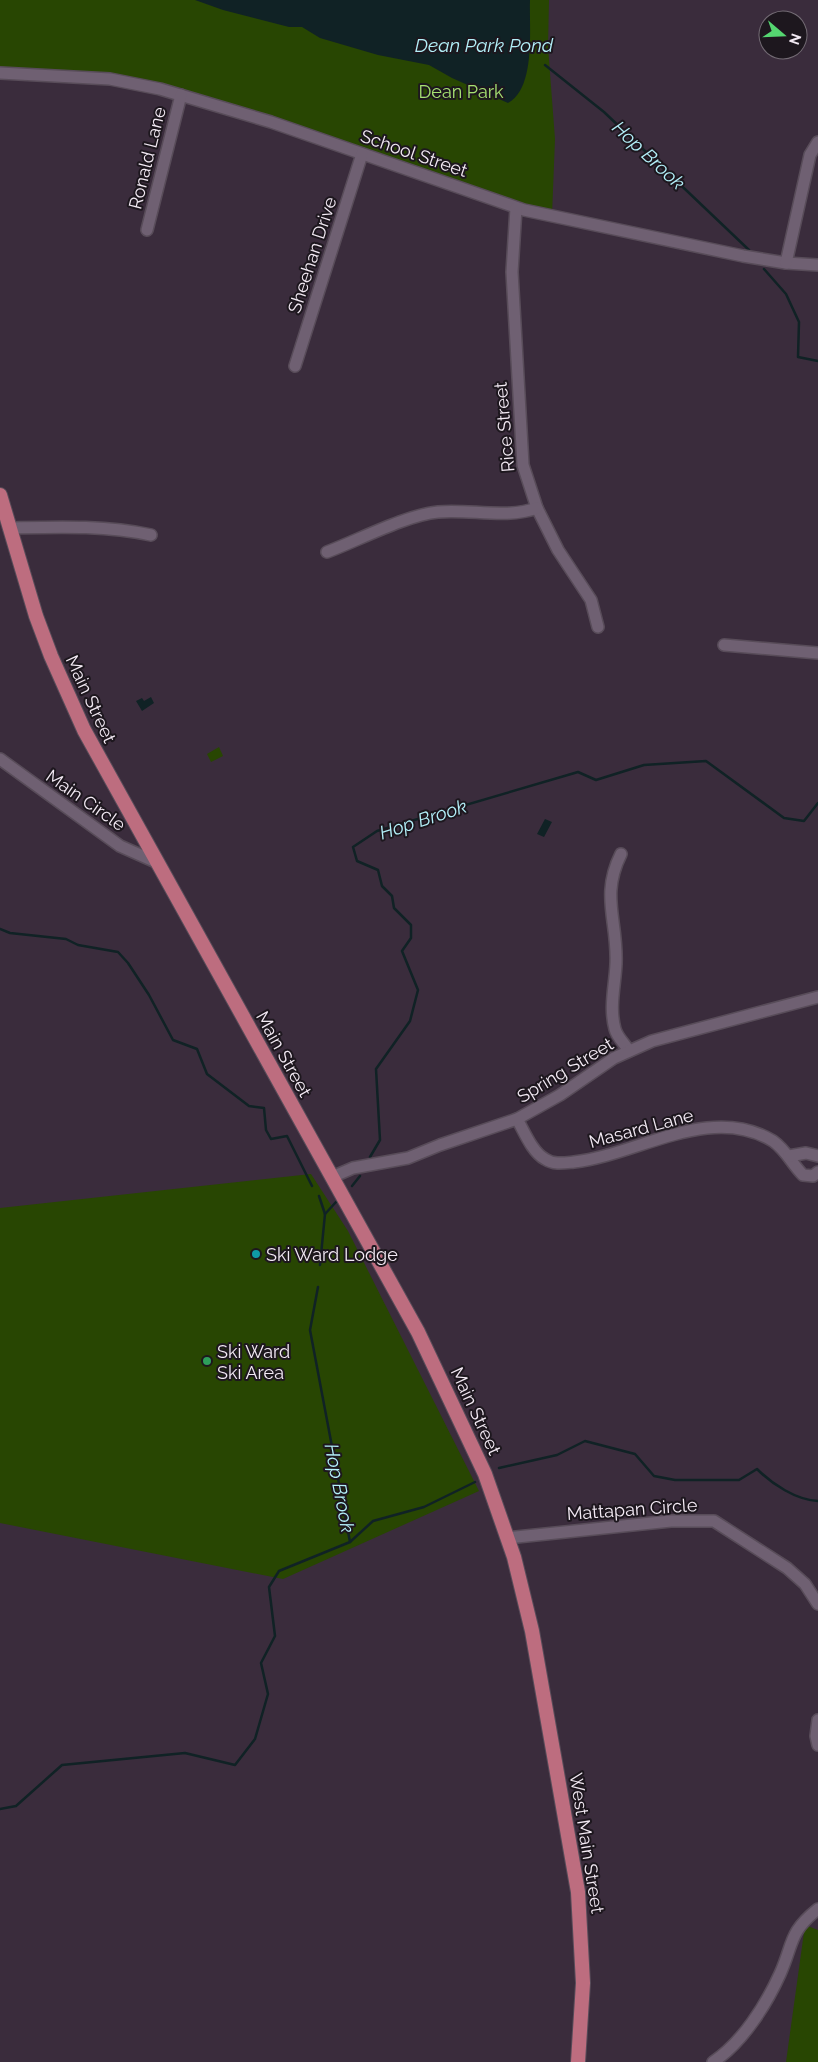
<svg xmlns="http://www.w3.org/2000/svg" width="818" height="2062" font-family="Raleway,sans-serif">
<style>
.green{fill:#284602}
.water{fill:#102225}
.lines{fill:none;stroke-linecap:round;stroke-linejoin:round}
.stream{stroke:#102225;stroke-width:2.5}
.minor-casing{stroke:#584c59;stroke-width:14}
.major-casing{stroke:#584c59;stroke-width:16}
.minor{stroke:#6f6072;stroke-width:11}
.major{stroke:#bd6d7f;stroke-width:14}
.culture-dot{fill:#0f9aa8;stroke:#1d171e;stroke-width:2}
.leisure-dot{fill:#2e9e5b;stroke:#1d171e;stroke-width:2}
.labels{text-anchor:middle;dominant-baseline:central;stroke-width:4;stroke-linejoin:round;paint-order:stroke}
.park-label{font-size:18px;fill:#a6e172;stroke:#1d171e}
.street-label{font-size:18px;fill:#f3eaf4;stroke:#1d171e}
.poi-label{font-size:18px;fill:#f3eaf4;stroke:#1d171e;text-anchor:start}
.water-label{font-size:19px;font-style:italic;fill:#b3f0f9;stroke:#1d171e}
</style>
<rect width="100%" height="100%" fill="#3a2c3c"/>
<!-- green -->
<g class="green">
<polygon points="0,0 549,0 548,47 555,139 552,215 163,86 0,73"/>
<polygon points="219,747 223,756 211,762 207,754"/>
<polygon points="311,1174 348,1231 479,1491 283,1579 0,1523 0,1208"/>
<polygon points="805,1925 818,1930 818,2062 786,2062"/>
</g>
<!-- water -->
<g class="water">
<path d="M195 0H530C529 28 536 88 508 103L452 78 429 65 378 55 320 38 302 27H289L223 10Z"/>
<polygon points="151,697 154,703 142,711 136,701 142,698 144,701"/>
<polygon points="545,819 552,822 544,837 537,834"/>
</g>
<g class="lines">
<!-- stream -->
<g class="stream">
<polyline points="545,65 604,112 749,250"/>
<polyline points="764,269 786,294 799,322 798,357 818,361"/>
<polyline points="0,929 10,933 66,939 78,945 118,952 128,963 149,995 173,1040 197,1049 207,1074 249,1106 264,1108 266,1130 271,1139 287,1136 312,1186"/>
<polyline points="370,1157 380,1140 376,1069 410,1021 418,990 402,951 411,938 411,925 394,908 392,896 382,886 378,870 357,861 353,847 377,831 578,772 596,780 644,765 706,761 784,818 804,821 818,803"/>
<polyline points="352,1186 360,1176"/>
<polyline points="319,1196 325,1214"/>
<polyline points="320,1265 325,1214 336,1202"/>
<path d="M499 1468 557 1455 585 1441 635 1454 654 1476 675 1480H739L757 1469C772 1484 796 1500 818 1501"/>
<polyline points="350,1542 373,1521 424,1507 475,1482"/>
<polyline points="0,1809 16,1806 62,1765 185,1753 235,1765 255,1739 268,1694 261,1663 275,1636 269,1587 279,1571 350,1542 310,1330 318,1287"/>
</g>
<defs>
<g id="minor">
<polyline points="0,73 110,79 160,89 271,122 524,210 743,256 786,263 818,265"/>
<polyline points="516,208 512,272 523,465 537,508 558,550 591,600 598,627"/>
<polyline points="147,230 181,95"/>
<polyline points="786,263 810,155 818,142"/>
<polyline points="295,366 362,154"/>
<path d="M9 528C57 527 104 525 151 535"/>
<path d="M327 552C359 540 406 515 438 512 470 509 507 519 537 508"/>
<polyline points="724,645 818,653"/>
<polyline points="0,759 120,846 156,862"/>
<path d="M621 854C600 896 618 921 616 964 615 986 609 1007 615 1029 617 1037 625 1044 629 1051"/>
<path d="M517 1119C524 1131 532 1152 545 1159 554 1165 564 1163 574 1162 638 1155 710 1103 773 1141 786 1150 792 1164 803 1175L813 1176 818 1172"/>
<polyline points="789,1156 806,1153 818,1156"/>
<polyline points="332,1177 353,1168 408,1158 440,1145 517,1119 560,1095 614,1058 652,1041 818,997"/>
<polyline points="507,1538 671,1521 714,1521 787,1568 805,1584 818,1604"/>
<polyline points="818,1720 816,1736 818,1745"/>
<path d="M713 2062C742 2043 766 2005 780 1974 794 1943 788 1933 818 1909"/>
</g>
<polyline id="major" points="0,495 36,616 51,656 84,730 418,1332 485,1474 514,1557 532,1631 578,1892 583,1983 578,2062"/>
</defs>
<!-- minor casing -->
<use href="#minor" class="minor-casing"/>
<!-- major casing -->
<use href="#major" class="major-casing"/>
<!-- minor -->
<use href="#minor" class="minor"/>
<!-- major -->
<use href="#major" class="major"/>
</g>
<!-- markers -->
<circle class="culture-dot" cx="256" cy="1254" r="5"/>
<circle class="leisure-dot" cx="207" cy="1361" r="5"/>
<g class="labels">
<!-- park labels -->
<g class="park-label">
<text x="461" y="91">Dean Park</text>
</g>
<!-- street labels -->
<g class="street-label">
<text transform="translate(414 153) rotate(19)">School Street</text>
<text transform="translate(147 158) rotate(-76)">Ronald Lane</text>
<text transform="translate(312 255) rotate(-72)">Sheehan Drive</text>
<text transform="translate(504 427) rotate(-95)">Rice Street</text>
<text transform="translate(91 699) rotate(65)">Main Street</text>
<text transform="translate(86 800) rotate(35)">Main Circle</text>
<text transform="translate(284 1054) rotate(61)">Main Street</text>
<text transform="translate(565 1070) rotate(-31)">Spring Street</text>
<text transform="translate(641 1128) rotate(-15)">Masard Lane</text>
<text transform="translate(476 1411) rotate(65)">Main Street</text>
<text transform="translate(632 1509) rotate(-4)">Mattapan Circle</text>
<text transform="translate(587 1843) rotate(81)">West Main Street</text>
</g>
<!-- poi labels -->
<g class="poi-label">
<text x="266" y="1254">Ski Ward Lodge</text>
<text x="217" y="1351">Ski Ward<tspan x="217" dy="21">Ski Area</tspan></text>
</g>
<!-- water labels -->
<g class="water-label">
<text x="484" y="45">Dean Park Pond</text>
<text transform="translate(649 155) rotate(43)">Hop Brook</text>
<text transform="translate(423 819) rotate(-18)">Hop Brook</text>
<text transform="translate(340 1488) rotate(79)">Hop Brook</text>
</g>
</g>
<!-- north arrow -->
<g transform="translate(783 35) rotate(109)"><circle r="24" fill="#1d171e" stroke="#736b74"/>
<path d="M0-4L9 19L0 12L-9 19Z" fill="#55d671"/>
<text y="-8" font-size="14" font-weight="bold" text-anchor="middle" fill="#f3eaf4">N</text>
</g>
</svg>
